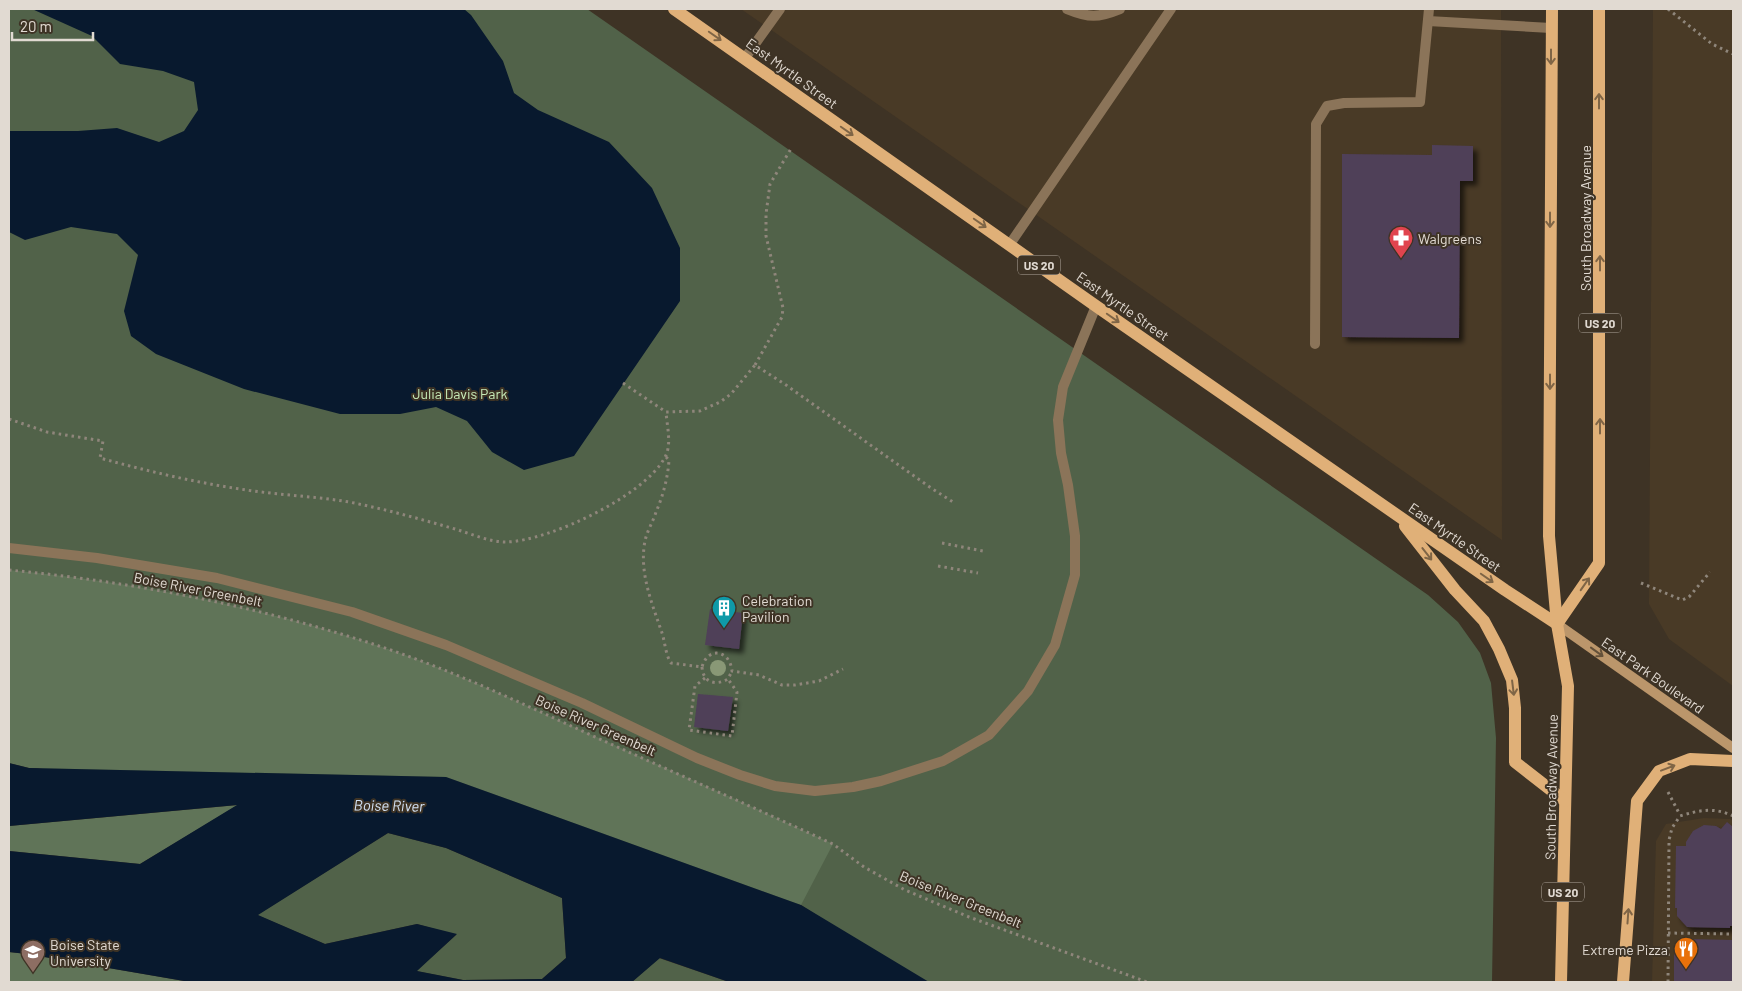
<svg xmlns="http://www.w3.org/2000/svg" width="1742" height="991" font-family="Barlow,sans-serif">
<style>
.built{fill:#493a26}
.green{fill:#516249}
.forest{fill:#607458}
.water{fill:#08192e;fill-rule:evenodd}
.building{fill:#4f3f59;filter:url(#shadow)}
.lines{fill:none;stroke-linecap:round;stroke-linejoin:round}
.path{stroke:#8f867b;stroke-width:3;stroke-dasharray:2.5 4;stroke-linecap:butt}
.lane{stroke:#8b7459;stroke-width:10}
.street{stroke:#8b7459;stroke-width:10}
.secondary{stroke:#bb966b;stroke-width:10}
.primary{stroke:#e0b078;stroke-width:12}
.tree{fill:#899876}
.oneway{stroke:#7f6546}
.oneway2{stroke:#64513a}
.labels{text-anchor:middle;dominant-baseline:central;stroke-width:4;stroke-linejoin:round;paint-order:stroke}
.shield{fill:#3e3325;stroke:#b0a89e;stroke-width:1}
.shield-label{font-size:12px;font-weight:bold;fill:#e1dad2}
.street-label{font-size:14px;fill:#e1dad2;stroke:#3e3325}
.poi-label{font-size:14px;fill:#e1dad2;stroke:#3e3325;text-anchor:start}
.park-label{font-size:14px;fill:#c7ebb8;stroke:#3e3325}
.water-label{font-size:15px;font-style:italic;fill:#d3e2f5;stroke:#3e3325}
</style>
<defs>
<filter id="shadow"><feDropShadow dx="4.5" dy="4.5" stdDeviation="2.5" flood-color="#0009"/></filter>
</defs>
<rect width="100%" height="100%" fill="#3e3325"/>
<!-- built -->
<g class="built">
<polygon points="741,9 1501,9 1502,540 754,18"/>
<polygon points="1653,9 1733,9 1733,686 1669,639 1649,604"/>
<polygon points="1704,818 1730,819 1733,821 1733,982 1652,982 1656,841 1666,824"/>
</g>
<!-- green -->
<g class="green">
<polygon points="9,9 587,9 1428,595 1458,622 1480,653 1491,683 1496,738 1492,982 919,982 801,905 9,763"/>
<polygon points="388,833 446,848 562,898 566,958 542,979 463,980 416,971 456,935 417,924 325,944 257,915"/>
<polygon points="659,958 729,982 632,982"/>
</g>
<!-- forest -->
<g class="forest">
<path d="M9 570C135 582 261 607 382 647 457 672 529 707 601 739 678 774 756 808 833 844L801 905 446 777 29 768 9 763Z"/>
<polygon points="238,805 140,864 9,851 9,826"/>
<polygon points="9,952 27,954 190,982 9,982"/>
</g>
<!-- water -->
<g class="water">
<polygon points="32,9 464,9 471,15 503,61 514,93 538,110 609,142 652,188 680,248 680,301 574,456 524,470 492,452 467,421 436,407 400,414 340,414 244,389 156,354 131,336 124,311 138,255 117,234 71,227 25,240 9,232 9,131 78,131 117,128 159,142 184,131 198,110 194,82 163,71 120,64 92,36"/>
<path d="M9 763 29 768 446 777 801 905 929 982H729L660 958 632 982H190L27 954 9 952V851L140 864 237 805 9 826ZM388 833 446 848 562 898 566 958 542 979 463 980 417 971 457 934 417 924 325 944 258 915Z"/>
</g>
<!-- building -->
<g class="building">
<polygon points="1432,145 1473,146 1473,181 1460,181 1459,338 1342,337 1342,154 1432,155"/>
<polygon points="710,609 743,613 739,649 705,645"/>
<polygon points="698,694 733,697 728,731 694,727"/>
<polygon points="1727,822 1733,827 1733,926 1730,926 1730,928 1687,927 1677,916 1677,908 1675,908 1676,846 1686,846 1686,842 1693,831 1704,825 1716,826 1721,829"/>
<polygon points="1686,939 1733,940 1733,982 1674,982 1674,952"/>
</g>
<g class="lines">
<!-- path -->
<g class="path">
<polyline points="1668,9 1712,44 1733,54"/>
<polyline points="755,365 782,317 783,308 766,236 766,214 770,184 792,147"/>
<polyline points="623,383 666,412 700,411 720,402 731,394 755,365 786,385 931,488 953,502"/>
<path d="M9 419 47 432 103 441 100 458C147 471 193 482 240 489 276 495 313 496 349 502 385 509 420 519 455 529 472 534 489 542 506 542 549 541 645 496 665 457 672 445 667 426 666 412"/>
<path d="M666 457 669 460C668 477 663 496 656 512 653 522 647 531 645 541 639 571 651 601 661 630 665 640 665 654 671 663L702 667C708 646 730 650 732 671L759 675 782 685H795L819 681 843 669"/>
<polyline points="942,543 983,551"/>
<polyline points="938,566 978,573"/>
<path d="M9 570C135 582 262 607 382 647 454 671 523 704 593 736 673 772 753 807 833 844L864 867 905 890 969 917 1147 982"/>
<polyline points="1641,583 1682,600 1689,597 1710,572"/>
<path d="M702 667C703 683 716 686 728 679L732 671"/>
<polyline points="705,678 695,686 689,730 732,736 737,692 728,679"/>
<polyline points="1668,792 1680,815"/>
<polyline points="1668,933 1733,934"/>
<path d="M1668 982 1669 840 1672 828 1680 816C1699 810 1715 807 1733 816"/>
</g>
<!-- lane -->
<g class="lane">
<path d="M1067 9C1089 18 1098 18 1120 9"/>
<polyline points="1428,21 1551,28"/>
<polyline points="1010,244 1171,9"/>
<polyline points="1315,344 1316,124 1327,106 1344,103 1420,102 1429,9"/>
<polyline points="9,548 97,558 217,578 352,612 446,645 582,703 697,758 740,775 775,786 815,791 853,787 881,781 943,761 989,735 1028,691 1055,645 1075,575 1075,536 1068,485 1061,453 1058,420 1063,387 1096,306"/>
</g>
<!-- street -->
<polyline class="street" points="745,58 780,9"/>
<!-- secondary -->
<polyline class="secondary" points="1557,624 1733,748"/>
<!-- primary -->
<g class="primary">
<polyline points="674,9 1096,306 1505,590 1557,624"/>
<polyline points="1552,9 1549,536 1557,624 1568,686 1561,982"/>
<polyline points="1405,526 1455,590 1484,621 1499,649 1512,680 1515,708 1515,762 1565,801"/>
<polyline points="1557,624 1599,563 1599,9"/>
<polyline points="1623,982 1637,801 1659,771 1690,759 1733,761"/>
</g>
</g>
<!-- trees -->
<circle class="tree" cx="718" cy="668" r="8"/>
<!-- one-way arrows -->
<defs><path id="oneway-shaft" d="M-6 0H5M1.5-3L5.5 0L1.5 3" fill="none" stroke-width="1.6" stroke-linecap="round" stroke-linejoin="round" transform="scale(1.25)"/></defs>
<g class="oneway">
<use href="#oneway-shaft" transform="translate(715 36) rotate(35)"/>
<use href="#oneway-shaft" transform="translate(1551 57) rotate(90)"/>
<use href="#oneway-shaft" transform="translate(1599 101) rotate(-90)"/>
<use href="#oneway-shaft" transform="translate(847 131) rotate(35)"/>
<use href="#oneway-shaft" transform="translate(1550 220) rotate(90)"/>
<use href="#oneway-shaft" transform="translate(980 223) rotate(35)"/>
<use href="#oneway-shaft" transform="translate(1600 263) rotate(-90)"/>
<use href="#oneway-shaft" transform="translate(1113 318) rotate(35)"/>
<use href="#oneway-shaft" transform="translate(1550 382) rotate(90)"/>
<use href="#oneway-shaft" transform="translate(1600 426) rotate(-90)"/>
<use href="#oneway-shaft" transform="translate(1427 554) rotate(52)"/>
<use href="#oneway-shaft" transform="translate(1487 578) rotate(35)"/>
<use href="#oneway-shaft" transform="translate(1585 584) rotate(-55)"/>
<use href="#oneway-shaft" transform="translate(1513 688) rotate(83)"/>
<use href="#oneway-shaft" transform="translate(1668 768) rotate(-21)"/>
<use href="#oneway-shaft" transform="translate(1628 916) rotate(-86)"/>
</g>
<use class="oneway2" href="#oneway-shaft" transform="translate(1597 652) rotate(36)"/>
<!-- icons -->
<defs>
<symbol id="pharmacy-pin" viewBox="-11 -11 22 30"><path d="M0 17L-7.5 6A9.5 9.5 0 1 1 7.5 6Z" fill="#e0444e" stroke="#3e3325"/><path d="M-2-6h4v4h4v4h-4v4h-4v-4h-4v-4h4Z" fill="#fff"/></symbol>
<symbol id="building-pin" viewBox="-11 -11 22 30"><path d="M0 17L-7.5 6A9.5 9.5 0 1 1 7.5 6Z" fill="#0f9aa8" stroke="#3e3325"/><path d="M-4-6H4V6H1V3H-1V6H-4ZM-2.5-4.3h1.7v1.8h-1.7ZM.8-4.3h1.7v1.8H.8ZM-2.5-1h1.7V.8h-1.7ZM.8-1h1.7V.8H.8Z" fill="#fff"/></symbol>
<symbol id="restaurant-pin" viewBox="-11 -11 22 30"><path d="M0 17L-7.5 6A9.5 9.5 0 1 1 7.5 6Z" fill="#e8710a" stroke="#3e3325"/><path d="M-5-6h1v4h1v-4h1v4h1v-4h1v5L-1.5 .5V6h-2V.5L-5-1ZM5-6V6H3V1.5H1.5Q1.5-4 5-6Z" fill="#fff"/></symbol>
<symbol id="university-pin" viewBox="-11 -11 22 30"><path d="M0 17L-7.5 6A9.5 9.5 0 1 1 7.5 6Z" fill="#8d6e63" stroke="#3e3325"/><path d="M0-5L7-2L0 1L-7-2ZM-4 1L0 2.5L4 1V4Q0 6-4 4Z" fill="#fff"/></symbol>
</defs>
<g fill-rule="evenodd">
<use href="#pharmacy-pin" x="1387" y="224" width="28" height="38"/>
<use href="#building-pin" x="710" y="594" width="28" height="38"/>
<use href="#restaurant-pin" x="1672" y="935" width="28" height="38"/>
<use href="#university-pin" x="19" y="938" width="28" height="38"/>
</g>
<g class="labels">
<!-- shield labels -->
<g class="shield">
<rect x="1018" y="255.5" width="42" height="19" rx="4"/>
<rect x="1579" y="313.5" width="42" height="19" rx="4"/>
<rect x="1542" y="882.5" width="42" height="19" rx="4"/>
</g>
<g class="shield-label">
<text x="1039" y="265">US 20</text>
<text x="1600" y="323">US 20</text>
<text x="1563" y="892">US 20</text>
</g>
<!-- street labels -->
<g class="street-label">
<text transform="translate(792 73) rotate(36)">East Myrtle Street</text>
<text transform="translate(1585 218) rotate(-90)">South Broadway Avenue</text>
<text transform="translate(1123 306) rotate(35)">East Myrtle Street</text>
<text transform="translate(1455 537) rotate(35)">East Myrtle Street</text>
<text transform="translate(198 589) rotate(11)">Boise River Greenbelt</text>
<text transform="translate(1653 675) rotate(35)">East Park Boulevard</text>
<text transform="translate(596 725) rotate(24)">Boise River Greenbelt</text>
<text transform="translate(1551 787) rotate(-89)">South Broadway Avenue</text>
<text transform="translate(961 899) rotate(22)">Boise River Greenbelt</text>
</g>
<!-- poi labels -->
<g class="poi-label">
<text x="1418" y="238">Walgreens</text>
<text x="742" y="600">Celebration<tspan x="742" dy="16">Pavilion</tspan></text>
<text x="50" y="944">Boise State<tspan x="50" dy="16">University</tspan></text>
<text x="1668" y="949" text-anchor="end">Extreme Pizza</text>
</g>
<!-- park labels -->
<g class="park-label">
<text x="460" y="393">Julia Davis Park</text>
</g>
<!-- water labels -->
<g class="water-label">
<text transform="translate(389 805) rotate(1)">Boise River</text>
</g>
</g>
<!-- border -->
<rect width="1742" height="991" fill="none" stroke="#e1dad2" stroke-width="20"/>
<!-- scale -->
<path d="M12 32v8h81v-8" fill="none" stroke="#e1dad2" stroke-width="2.5"/>
<text x="20" y="32" font-size="15" fill="#e1dad2" stroke="#3e3325" stroke-width="4" paint-order="stroke">20 m</text>
</svg>
